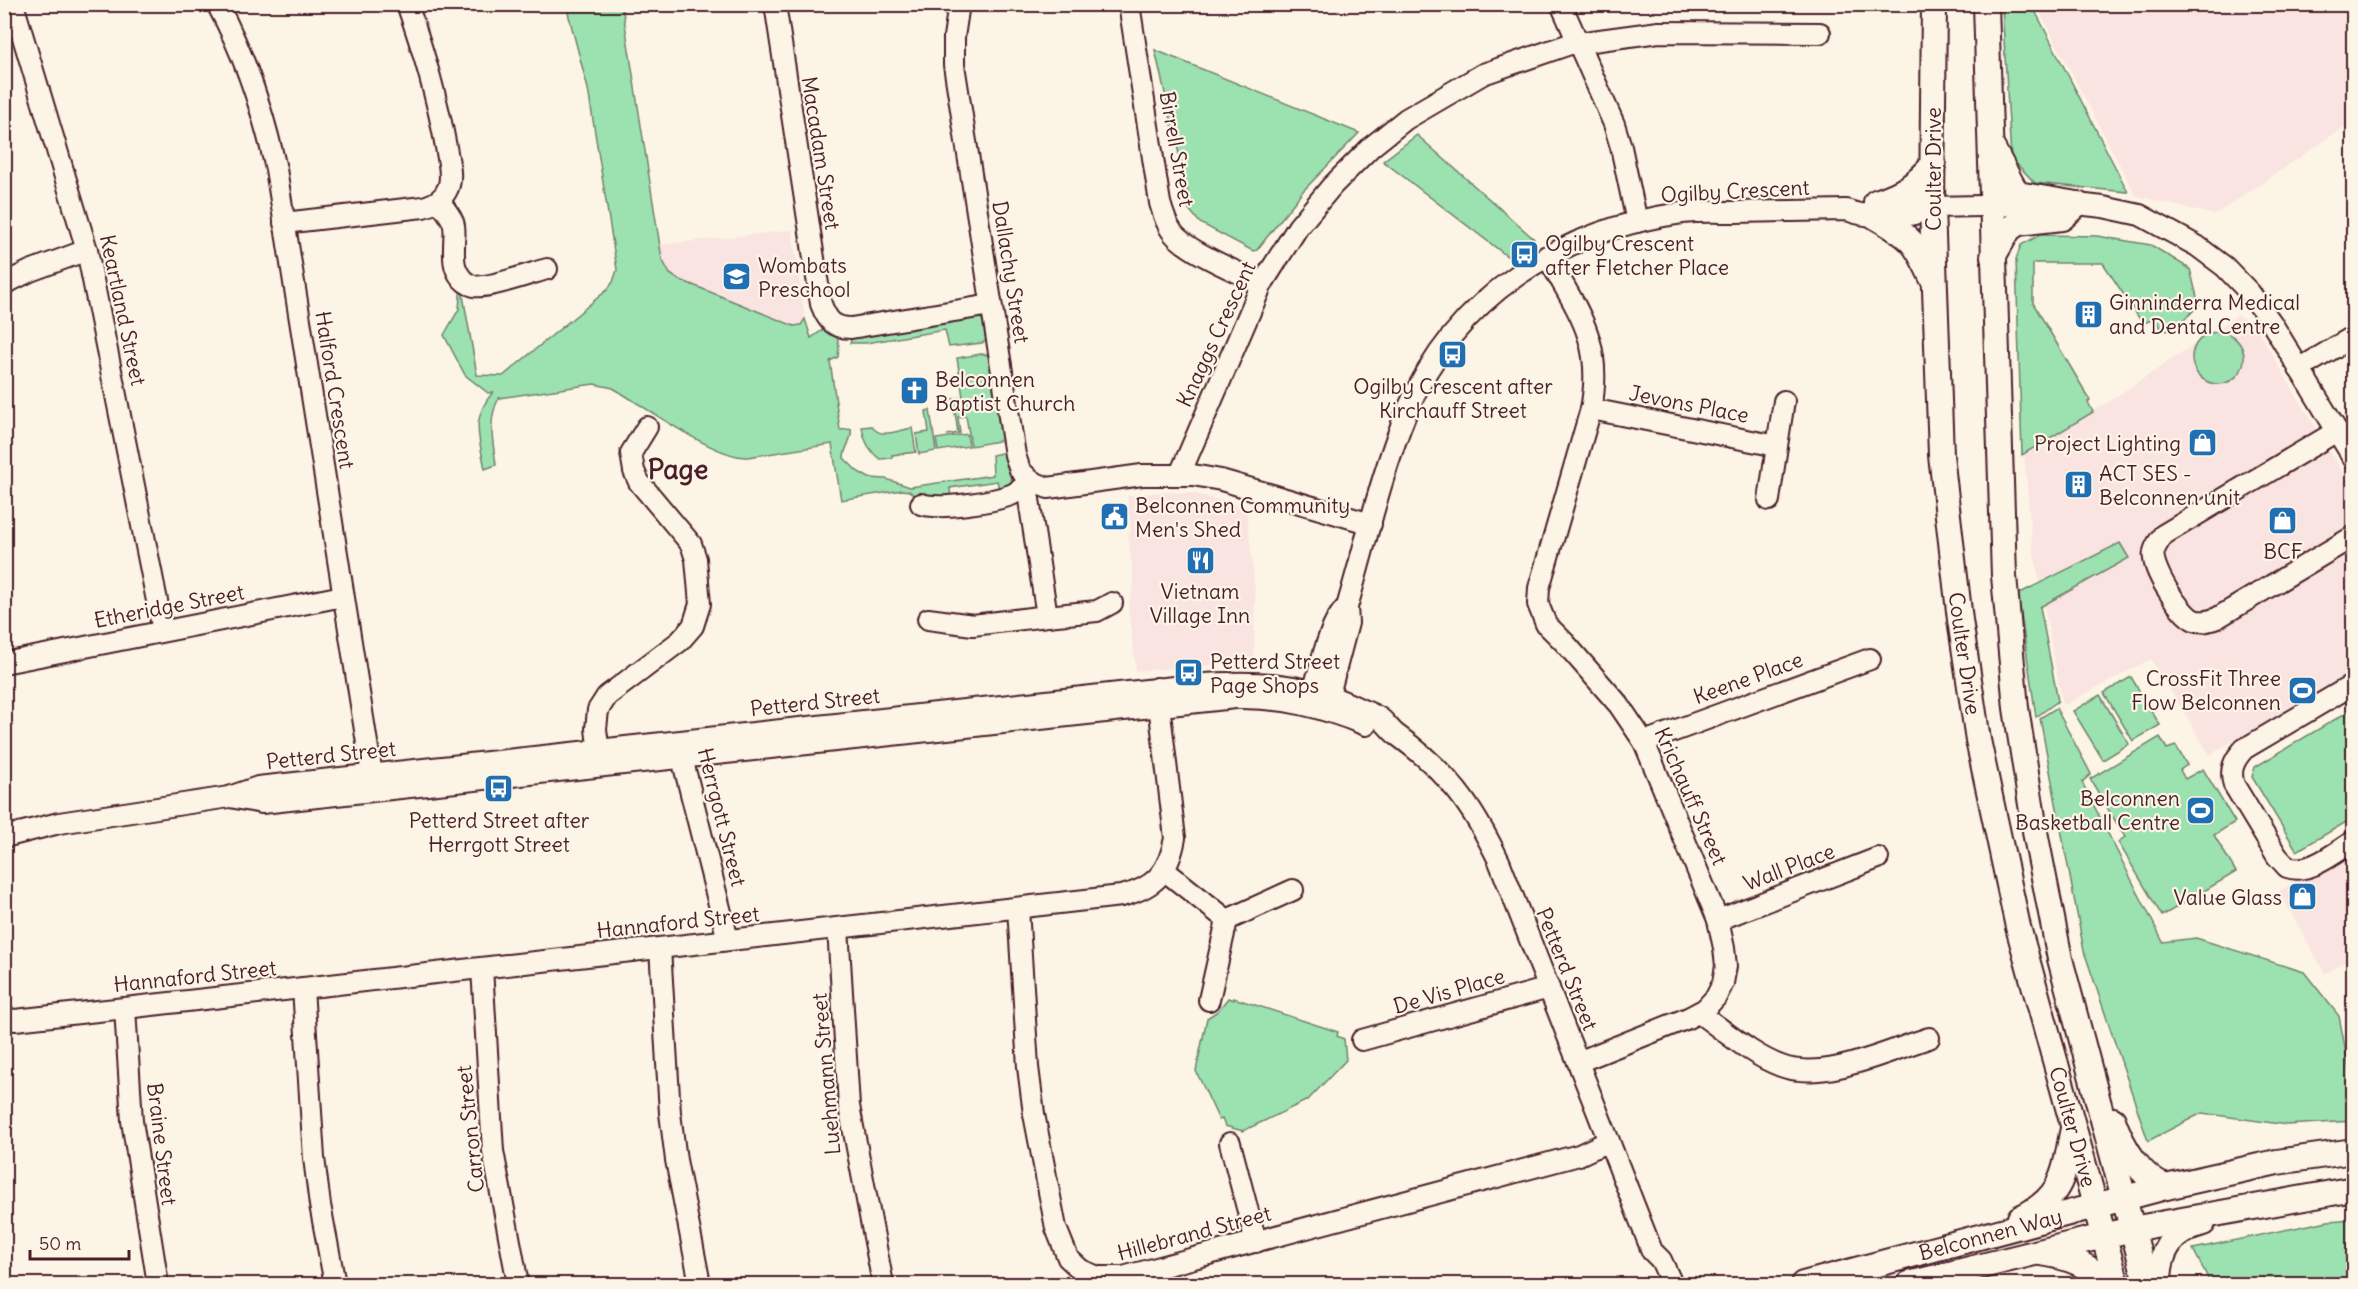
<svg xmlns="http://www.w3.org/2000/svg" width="2358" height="1289" font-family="Delius,sans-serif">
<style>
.built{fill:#f9e4e1}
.green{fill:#9be2b0;stroke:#72806e;stroke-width:1.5}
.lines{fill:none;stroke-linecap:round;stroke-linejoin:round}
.minor-casing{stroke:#4a1f2b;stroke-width:24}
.major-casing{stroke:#4a1f2b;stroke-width:28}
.minor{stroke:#fcf5e5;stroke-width:20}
.major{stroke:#fcf5e5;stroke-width:24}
.labels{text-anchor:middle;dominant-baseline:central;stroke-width:4.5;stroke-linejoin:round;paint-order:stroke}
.street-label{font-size:21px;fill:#4a1f2b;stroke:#fcf5e5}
.poi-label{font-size:21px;fill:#4a1f2b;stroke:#fcf5e5;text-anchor:start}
.district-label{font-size:27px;font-weight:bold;fill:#4a1f2b;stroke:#fcf5e5}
</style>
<rect width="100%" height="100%" fill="#fcf5e5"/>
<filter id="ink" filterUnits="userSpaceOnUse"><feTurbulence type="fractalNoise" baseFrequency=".0167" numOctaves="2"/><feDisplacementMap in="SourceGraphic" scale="12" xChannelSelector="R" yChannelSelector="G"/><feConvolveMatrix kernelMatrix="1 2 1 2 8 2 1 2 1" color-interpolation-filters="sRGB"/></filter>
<g filter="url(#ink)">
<!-- built -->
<g class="built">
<polygon points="2036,5 2353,5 2353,121 2215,215 2136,196"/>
<polygon points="792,230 805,319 801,325 794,326 678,279 670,274 662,259 660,245"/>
<polygon points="2238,315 2257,329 2353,490 2353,670 2210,755 2151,659 2063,706 2032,543 2024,454 2096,410"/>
<polygon points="1162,492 1192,493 1246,507 1255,588 1254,662 1136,671 1128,607 1134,584 1128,533 1131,532 1127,496"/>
<polygon points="2353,847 2353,957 2325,974 2279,891"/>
</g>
<!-- green -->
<g class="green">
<path d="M566 5H622L662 259 670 274 678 279 794 326 801 325 805 319 811 338 824 329 837 337 839 346 838 357 830 361 840 430 851 429C853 440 844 447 844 458L857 471 869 478 886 479 910 487 993 475 992 455 1006 452 1012 483 999 489 997 481 950 488 951 498 934 500 925 493 914 495 909 491 902 490 841 500 832 444 748 457C716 459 644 406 613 388L594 384 499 398C487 420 493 441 496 465L485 469C479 436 470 420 493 392L488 393 465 375 444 335 459 309 461 284 477 375 503 376 607 290 613 282 617 270 588 89Z"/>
<polygon points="2002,5 2032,5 2128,192 2035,183 2011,158"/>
<polygon points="1155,50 1359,133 1303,191 1257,250 1253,251 1200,223 1188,208 1188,193"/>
<polygon points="1417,135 1534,239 1507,256 1383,161"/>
<polygon points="2040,235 2097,236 2151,245 2190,269 2199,305 2180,324 2167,331 2161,328 2154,318 2143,324 2103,263 2033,263 2033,303 2090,400 2088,402 2093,412 2022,455 2016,259 2021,245"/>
<polygon points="974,315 984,320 989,339 982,343 949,347 945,330 866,343 850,343 853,334 974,318"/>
<circle cx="2218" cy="358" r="26"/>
<polygon points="981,354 990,355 1004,440 971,446 966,416 958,417 960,433 947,435 958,433 953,399 963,397 957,358"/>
<polygon points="930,410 936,451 919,454 916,434 929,432 926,411"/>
<path d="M872 426C880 440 899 430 912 428L916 452 892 455V458L880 459C869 451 864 441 862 427Z"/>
<polygon points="967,434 969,446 938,451 936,439"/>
<polygon points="2120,543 2129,558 2040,607 2058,701 2036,717 2018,594"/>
<polygon points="2131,677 2160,725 2133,741 2104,693"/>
<polygon points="2100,695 2129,744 2103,760 2073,711"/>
<polygon points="2056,708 2091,774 2082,782 2163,942 2196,938 2304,972 2339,1016 2353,1089 2353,1121 2287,1125 2202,1113 2148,1141 2084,951 2040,718"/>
<polygon points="2349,711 2354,718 2353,818 2297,851 2252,777 2255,767"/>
<polygon points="2160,737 2167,749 2176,746 2187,765 2180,770 2185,779 2203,769 2235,822 2214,835 2236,872 2162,916 2118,842 2125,837 2090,779"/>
<polygon points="1228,998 1234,1000 1234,998 1338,1032 1337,1036 1344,1039 1346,1060 1308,1100 1243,1131 1225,1126 1222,1119 1219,1120 1196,1071 1207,1018 1218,1011"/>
<polygon points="2353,1219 2353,1284 2211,1284 2193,1249 2328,1221"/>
</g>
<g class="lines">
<defs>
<g id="minor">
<polyline points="13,4 87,250 163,631"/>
<path d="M217 4C246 57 263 111 276 169L374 787"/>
<path d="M775 4 821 304C827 320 833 328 851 328L991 305"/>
<polyline points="959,4 954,37 954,65 1015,455 1020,470 1031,481 1048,488 1142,475 1193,475 1221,480 1371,524"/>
<path d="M1129 4 1160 203C1163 214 1166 224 1173 233 1188 252 1240 273 1262 284"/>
<polyline points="1561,4 1614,124 1621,147 1637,222"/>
<path d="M439 201C461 229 453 224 454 257 454 269 461 283 474 286 487 289 532 273 547 269"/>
<polyline points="1883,202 1917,200 1932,207 2077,204 2103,207 2140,215 2197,246 2225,267 2250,293 2271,322 2354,459"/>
<path d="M284 223 423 207C434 204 443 200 448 188 453 176 448 160 446 147 437 98 424 52 407 4"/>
<path d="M1547 256C1578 312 1604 342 1591 409L1539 588 1538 604 1546 624 1565 643 1619 705 1644 742 1718 920 1724 948 1726 966 1723 983 1716 997 1705 1009 1688 1018 1578 1062"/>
<polyline points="4,284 30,271 87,250"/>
<polyline points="2299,369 2354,336"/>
<polyline points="1591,409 1777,446 1784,401"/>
<path d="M2337 431 2163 535C2160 540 2155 546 2154 552 2150 567 2180 614 2194 620 2202 623 2209 621 2217 618L2354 536"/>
<polyline points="1180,474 1262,284 1298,227 1332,186 1371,147 1406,119 1483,74 1570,44 1659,32 1820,33"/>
<polyline points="1769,500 1777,446"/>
<path d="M921 504C939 510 992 502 1011 495 1018 492 1024 486 1031 481"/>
<polyline points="1047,616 1097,611 1112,603"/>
<polyline points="928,619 973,625 1047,616 1028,493 1031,481"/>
<polyline points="4,663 343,596"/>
<path d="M2354 684 2244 749C2234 760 2229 770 2234 785L2277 856 2287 867C2310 875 2335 852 2354 841"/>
<path d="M1310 704C1318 678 1327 624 1347 607"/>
<path d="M1326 706 1348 623 1347 607C1366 542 1381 474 1407 411 1456 296 1561 230 1682 213 1700 211 1719 212 1736 212 1773 211 1809 211 1846 210 1872 219 1907 221 1932 207"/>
<polyline points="1644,742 1870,659"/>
<polyline points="679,746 728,940"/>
<polyline points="600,761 596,729 598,710 607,696 680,641 693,626 700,604 696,559 691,544 639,482 634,471 631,453 647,427"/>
<path d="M230 797 262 803 1235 698C1284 697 1321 707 1366 725"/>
<path d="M4 837 59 823 229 797 258 787 1192 685C1250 680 1302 681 1356 707 1364 711 1374 714 1381 719 1387 724 1391 731 1397 735 1448 772 1472 805 1499 861L1652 1251 1661 1260 1672 1284"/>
<polyline points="1164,870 1227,920 1293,890"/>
<polyline points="1018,908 1028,1067 1034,1114 1056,1228 1068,1258 1081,1270 1098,1277 1123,1277 1579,1155 1609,1141"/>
<polyline points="1718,920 1878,858"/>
<polyline points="838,928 849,1106 883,1284"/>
<polyline points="660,948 670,1113 676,1160 700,1284"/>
<polyline points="482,968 493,1151 518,1284"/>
<polyline points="303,988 314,1158 320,1205 335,1284"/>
<polyline points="1209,1000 1227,920"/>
<polyline points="125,1008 132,1121 158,1284"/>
<path d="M1699 1013C1725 1031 1751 1055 1781 1066 1824 1082 1887 1051 1929 1038"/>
<path d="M4 1018 15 1020 125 1008 1121 896C1155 888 1169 872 1175 838L1157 688"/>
<polyline points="1362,1040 1549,988"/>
<polyline points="1230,1143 1256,1242"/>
</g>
<g id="major">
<path id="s1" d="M1934 4 1932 207 1941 455 1960 620 1978 740 2018 927 2117 1284"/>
<polyline points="1986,4 2004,576 2016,708 2036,837 2060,959 2147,1284"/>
<polyline points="1993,149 2017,194 2077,204"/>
<path d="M1876 202C1903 193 1914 186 1933 165"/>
<path d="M1876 217C1911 237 1915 241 1932 278"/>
<polyline points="1993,257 2009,229 2018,223 2062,218 2077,204"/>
<path d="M2113 1120C2122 1145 2140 1178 2166 1187"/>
<path d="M2020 1218C2062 1198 2064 1175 2072 1133"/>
<path d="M2041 1253C2063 1256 2092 1264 2104 1284"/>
<path id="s2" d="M1803 1284 2166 1187 2277 1162 2354 1151"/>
<polyline points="1909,1284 2132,1229 2354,1189"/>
<path d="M2159 1284C2159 1252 2170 1232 2203 1223"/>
</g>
</defs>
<!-- minor casing -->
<use href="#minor" class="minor-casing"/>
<!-- major casing -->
<use href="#major" class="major-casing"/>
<!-- minor -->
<use href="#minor" class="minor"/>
<!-- major -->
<use href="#major" class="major"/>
</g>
</g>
<!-- icons -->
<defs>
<symbol id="bus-square" viewBox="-11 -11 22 22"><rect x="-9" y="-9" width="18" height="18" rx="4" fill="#1f6fb2" stroke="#fcf5e5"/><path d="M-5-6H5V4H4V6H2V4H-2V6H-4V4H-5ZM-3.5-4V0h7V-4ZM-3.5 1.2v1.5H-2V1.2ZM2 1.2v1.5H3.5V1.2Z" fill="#fff"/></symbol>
<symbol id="school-square" viewBox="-11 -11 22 22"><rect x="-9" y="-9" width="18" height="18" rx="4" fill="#1f6fb2" stroke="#fcf5e5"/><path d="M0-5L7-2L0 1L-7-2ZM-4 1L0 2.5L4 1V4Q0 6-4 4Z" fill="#fff"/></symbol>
<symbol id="building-square" viewBox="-11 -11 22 22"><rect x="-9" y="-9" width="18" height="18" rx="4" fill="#1f6fb2" stroke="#fcf5e5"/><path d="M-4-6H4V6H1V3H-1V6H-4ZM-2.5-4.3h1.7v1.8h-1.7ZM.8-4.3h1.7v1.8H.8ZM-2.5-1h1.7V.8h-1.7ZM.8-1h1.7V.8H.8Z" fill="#fff"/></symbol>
<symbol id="church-square" viewBox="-11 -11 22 22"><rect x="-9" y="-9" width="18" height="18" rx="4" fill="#1f6fb2" stroke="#fcf5e5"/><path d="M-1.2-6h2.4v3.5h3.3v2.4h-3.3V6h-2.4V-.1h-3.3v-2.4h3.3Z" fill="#fff"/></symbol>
<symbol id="shop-square" viewBox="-11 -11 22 22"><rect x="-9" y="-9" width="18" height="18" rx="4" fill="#1f6fb2" stroke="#fcf5e5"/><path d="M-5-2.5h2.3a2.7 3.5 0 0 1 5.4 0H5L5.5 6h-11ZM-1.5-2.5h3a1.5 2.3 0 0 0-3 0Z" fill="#fff"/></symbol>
<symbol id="civic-square" viewBox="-11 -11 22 22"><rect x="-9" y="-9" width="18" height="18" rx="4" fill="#1f6fb2" stroke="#fcf5e5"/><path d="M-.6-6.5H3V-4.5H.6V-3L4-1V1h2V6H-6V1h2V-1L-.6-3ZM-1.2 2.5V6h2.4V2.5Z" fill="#fff"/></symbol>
<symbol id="restaurant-square" viewBox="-11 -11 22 22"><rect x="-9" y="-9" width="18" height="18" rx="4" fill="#1f6fb2" stroke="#fcf5e5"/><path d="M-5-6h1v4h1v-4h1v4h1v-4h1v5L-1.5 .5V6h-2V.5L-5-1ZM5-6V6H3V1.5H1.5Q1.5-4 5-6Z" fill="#fff"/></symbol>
<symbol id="stadium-square" viewBox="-11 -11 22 22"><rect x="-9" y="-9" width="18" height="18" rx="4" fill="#1f6fb2" stroke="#fcf5e5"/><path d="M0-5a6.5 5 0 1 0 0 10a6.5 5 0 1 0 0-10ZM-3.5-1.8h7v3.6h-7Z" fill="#fff"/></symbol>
</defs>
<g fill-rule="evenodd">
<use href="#bus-square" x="1508" y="238" width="33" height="33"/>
<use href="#school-square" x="720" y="260" width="33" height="33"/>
<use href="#building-square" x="2072" y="298" width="33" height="33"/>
<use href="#bus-square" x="1436" y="338" width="33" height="33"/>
<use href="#church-square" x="898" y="374" width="33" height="33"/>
<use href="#shop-square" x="2186" y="426" width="33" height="33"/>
<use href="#building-square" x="2062" y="468" width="33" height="33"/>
<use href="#civic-square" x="1098" y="500" width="33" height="33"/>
<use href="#shop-square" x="2266" y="504" width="33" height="33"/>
<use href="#restaurant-square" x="1184" y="544" width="33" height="33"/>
<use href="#bus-square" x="1172" y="656" width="33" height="33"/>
<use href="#stadium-square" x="2286" y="674" width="33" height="33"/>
<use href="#bus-square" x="482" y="772" width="33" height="33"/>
<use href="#stadium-square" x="2184" y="794" width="33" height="33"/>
<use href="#shop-square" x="2286" y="880" width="33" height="33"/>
</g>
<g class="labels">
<!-- street labels -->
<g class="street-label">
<text transform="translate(1177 149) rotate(80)">Birrell Street</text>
<text transform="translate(821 153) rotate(81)">Macadam Street</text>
<text transform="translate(1933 169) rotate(-90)">Coulter Drive</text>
<text transform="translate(1735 191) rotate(-3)">Ogilby Crescent</text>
<text transform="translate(1011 272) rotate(81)">Dallachy Street</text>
<text transform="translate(123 310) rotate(78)">Keartland Street</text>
<text transform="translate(1216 334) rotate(-65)">Knaggs Crescent</text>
<text transform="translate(335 390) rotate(81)">Halford Crescent</text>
<text transform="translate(1689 404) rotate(11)">Jevons Place</text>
<text transform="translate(169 606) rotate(-11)">Etheridge Street</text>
<text stroke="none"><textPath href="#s1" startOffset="651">Coulter Drive</textPath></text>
<text transform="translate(1748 678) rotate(-20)">Keene Place</text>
<text transform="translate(815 702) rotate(-6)">Petterd Street</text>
<text transform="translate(331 755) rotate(-6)">Petterd Street</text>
<text transform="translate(1691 796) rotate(66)">Krichauff Street</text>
<text transform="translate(722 817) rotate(76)">Herrgott Street</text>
<text transform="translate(1789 867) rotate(-21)">Wall Place</text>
<text transform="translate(678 922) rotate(-6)">Hannaford Street</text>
<text transform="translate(1567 969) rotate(68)">Petterd Street</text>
<text transform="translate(195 976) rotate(-6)">Hannaford Street</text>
<text transform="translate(1449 991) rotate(-16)">De Vis Place</text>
<text transform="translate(826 1074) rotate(-95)">Luehmann Street</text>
<text stroke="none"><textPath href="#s1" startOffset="1137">Coulter Drive</textPath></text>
<text transform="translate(470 1129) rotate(-96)">Carron Street</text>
<text transform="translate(162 1144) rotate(83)">Braine Street</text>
<text transform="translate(1194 1233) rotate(-15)">Hillebrand Street</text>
<text stroke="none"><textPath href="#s2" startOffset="194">Belconnen Way</textPath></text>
</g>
<!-- poi labels -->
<g class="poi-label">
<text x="1545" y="243">Ogilby Crescent<tspan x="1545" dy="24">after Fletcher Place</tspan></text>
<text x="758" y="265">Wombats<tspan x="758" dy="24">Preschool</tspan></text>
<text x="2109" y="302">Ginninderra Medical<tspan x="2109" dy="24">and Dental Centre</tspan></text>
<text x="935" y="379">Belconnen<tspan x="935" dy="24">Baptist Church</tspan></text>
<text x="1453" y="386" text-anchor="middle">Ogilby Crescent after<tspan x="1453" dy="24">Kirchauff Street</tspan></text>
<text x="2181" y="443" text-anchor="end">Project Lighting</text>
<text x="2099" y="473">ACT SES -<tspan x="2099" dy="24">Belconnen unit</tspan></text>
<text x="1135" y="505">Belconnen Community<tspan x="1135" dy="24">Men's Shed</tspan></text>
<text x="2283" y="551" text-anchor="middle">BCF</text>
<text x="1200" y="591" text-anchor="middle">Vietnam<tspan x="1200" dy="24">Village Inn</tspan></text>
<text x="1210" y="661">Petterd Street<tspan x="1210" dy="24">Page Shops</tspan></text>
<text x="2281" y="678" text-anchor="end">CrossFit Three<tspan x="2281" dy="24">Flow Belconnen</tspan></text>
<text x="2180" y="798" text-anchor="end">Belconnen<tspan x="2180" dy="24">Basketball Centre</tspan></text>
<text x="499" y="820" text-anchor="middle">Petterd Street after<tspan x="499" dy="24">Herrgott Street</tspan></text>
<text x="2282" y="897" text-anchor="end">Value Glass</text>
</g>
<!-- district labels -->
<g class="district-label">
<text x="678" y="469">Page</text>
</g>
</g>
<!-- margin -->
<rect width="2358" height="1289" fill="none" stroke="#fcf5e5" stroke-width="24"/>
<rect x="12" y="12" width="2334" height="1265" fill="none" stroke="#4a1f2b" stroke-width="2" filter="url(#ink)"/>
<!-- scale -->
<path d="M30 1250v9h99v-9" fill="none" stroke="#4a1f2b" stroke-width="3"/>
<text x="39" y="1250" font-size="18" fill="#4a1f2b" stroke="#fcf5e5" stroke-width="4.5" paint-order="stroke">50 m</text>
</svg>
